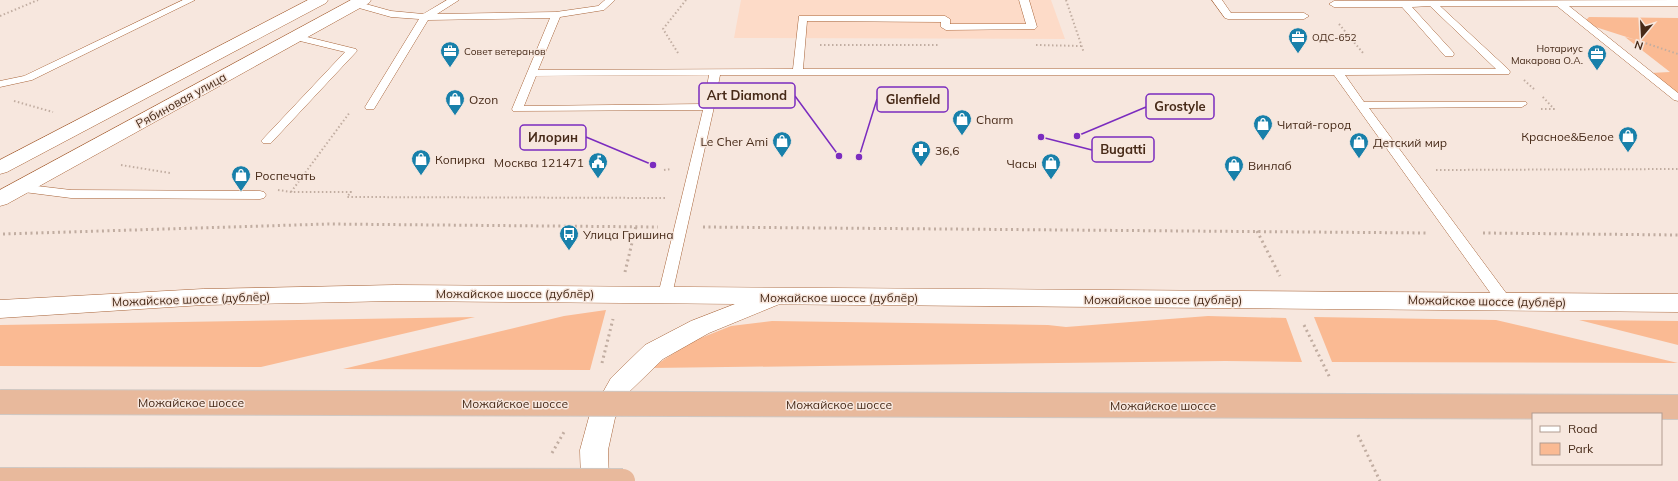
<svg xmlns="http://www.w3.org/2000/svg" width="1678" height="481" font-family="Mulish,sans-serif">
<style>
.built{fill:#fddbc8}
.green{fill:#faba93}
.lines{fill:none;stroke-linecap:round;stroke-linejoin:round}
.lane-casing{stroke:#a86439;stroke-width:1}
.street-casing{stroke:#a86439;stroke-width:1}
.secondary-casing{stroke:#a86439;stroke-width:1}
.path-far1{stroke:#c1ada1;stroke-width:2;stroke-dasharray:1.5 2.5;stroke-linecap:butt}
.path{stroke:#c1ada1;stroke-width:3;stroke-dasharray:2 3.5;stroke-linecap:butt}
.lane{fill:#fff;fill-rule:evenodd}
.street{fill:#fff;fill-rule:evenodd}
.secondary{fill:#fff;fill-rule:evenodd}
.primary-bridge-casing{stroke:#cfc8c3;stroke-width:26;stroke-linecap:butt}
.primary-bridge{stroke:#e8b99c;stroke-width:24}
.labels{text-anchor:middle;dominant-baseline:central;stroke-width:3;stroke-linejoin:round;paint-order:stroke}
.far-poi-label{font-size:10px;fill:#472a18;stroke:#f7e7de;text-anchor:start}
.poi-label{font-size:12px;fill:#472a18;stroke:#f7e7de;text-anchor:start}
.street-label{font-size:12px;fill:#472a18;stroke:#f7e7de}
.leader{fill:none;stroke:#7b2cbf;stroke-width:1.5}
.callout-dot{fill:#7b2cbf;stroke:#f7e7de;stroke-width:1.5}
.callout{fill:#f7e7de;stroke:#7b2cbf;stroke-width:1.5}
.callout-label{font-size:13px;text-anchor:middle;font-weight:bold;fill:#472a18}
</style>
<rect width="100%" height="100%" fill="#f7e7de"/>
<!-- built -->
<polygon class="built" points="741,0 1051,0 1065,39 734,38"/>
<!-- green -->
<g class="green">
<polygon points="1589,17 1678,18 1678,95 1650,73 1670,72 1625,37 1636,40 1583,23"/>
<polygon points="606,310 590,370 343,369 564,316"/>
<polygon points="1208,316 1286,318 1302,362 1225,361 651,368 693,341 731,326 772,321 1048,325 1066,327"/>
<polygon points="475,317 261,367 0,366 0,325"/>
<polygon points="1314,317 1496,320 1678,363 1332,362"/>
<polygon points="1579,320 1678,321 1678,345"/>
</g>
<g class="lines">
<defs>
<g id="lane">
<polygon points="183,0 195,0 32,80 0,87 0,81 24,76"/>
<path d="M447 0H459L437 14 556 12 598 6 605 0H615L604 10 560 17 538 70 793 69 799 16H945L950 19V24H1026L1019 0H1029L1037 27 1035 29 946 30 941 27V22L807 21 803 69H1496L1430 6 1412 7 1453 52 1454 54 1453 56H1445L1402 7H1334L1329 4 1334 1 1678 0V6H1569L1678 93V101L1674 100 1557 6H1440L1509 70 1510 72 1509 74 1345 75 1364 102H1526L1527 104 1522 107 1369 108 1509 297 1511 301 1509 305 1504 306 1499 305 1334 75H720L714 107 672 295 670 298 665 300 660 298 658 295 703 110 513 111 512 109 550 18 428 20 374 109H366L365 107 419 19 391 17 352 6 350 4 352 2 355 1 391 11 423 14ZM709 75 704 104 524 106 536 76Z"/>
<polygon points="1212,0 1222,0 1231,13 1304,13 1309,16 1304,19 1228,19 1225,18"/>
<polygon points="295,34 356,49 357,51 271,143 263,143 261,141 263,139 345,52 292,39 290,37 292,35"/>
<polygon points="20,184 71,190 260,191 264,192 266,195 264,198 260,199 71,198 16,191 14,188 16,185"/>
</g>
<polygon id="street" points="774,289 782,291 786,297 782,303 709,333 663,359 629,392 615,418 608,450 609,481 581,481 580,450 589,417 611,378 645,345 691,321"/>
<g id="secondary">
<polygon points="308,0 328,0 326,3 7,172 0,174 0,160"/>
<polygon points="351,0 371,0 369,3 7,204 0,206 0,190"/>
<polygon points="395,285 1678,294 1678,312 395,301 203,305 0,318 0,300 203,289"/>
</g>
</defs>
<!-- lane casing -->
<use href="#lane" class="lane-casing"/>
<!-- street casing -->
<use href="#street" class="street-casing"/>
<!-- secondary casing -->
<use href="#secondary" class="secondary-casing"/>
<!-- path-far1 -->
<g class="path-far1">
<polyline points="1066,0 1084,53"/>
<polyline points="0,16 38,0"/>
<polyline points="1339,24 1363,53"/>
<polyline points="1642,42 1678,54"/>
<polyline points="820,45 939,45"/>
<polyline points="1036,45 1081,46"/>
<polyline points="678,53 663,29 686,0"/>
<polyline points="1524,80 1535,90"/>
<polyline points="14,101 53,112"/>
<polyline points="1541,109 1554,109 1542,96"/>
<polyline points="121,165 170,173"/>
<polyline points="664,170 671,169"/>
<polyline points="1436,170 1678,169"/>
<polyline points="278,190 291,192 351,192 347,197 666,198"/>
<polyline points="291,192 350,112"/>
</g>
<!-- path -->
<g class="path">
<polyline points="703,227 1428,233"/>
<polyline points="1257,231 1280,276"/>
<polyline points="1483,233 1678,235"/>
<polyline points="3,234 328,224 658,227"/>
<polyline points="625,272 636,226"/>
<polyline points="1304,325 1330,378"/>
<polyline points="602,363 613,319"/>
<polyline points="1358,435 1380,481"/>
<polyline points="552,453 564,432"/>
</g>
<!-- lane -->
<use href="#lane" class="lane"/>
<!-- street -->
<use href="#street" class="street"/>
<!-- secondary -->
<use href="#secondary" class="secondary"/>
<defs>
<g id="primary-bridge">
<polyline points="0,402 1678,407"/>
<polyline points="0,480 623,481"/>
</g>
</defs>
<!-- primary-bridge casing -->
<use href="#primary-bridge" class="primary-bridge-casing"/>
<!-- primary-bridge -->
<use href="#primary-bridge" class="primary-bridge"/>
</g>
<!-- icons -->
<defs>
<symbol id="office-pin" viewBox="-11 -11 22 30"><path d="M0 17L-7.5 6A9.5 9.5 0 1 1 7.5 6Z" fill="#1880aa" stroke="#f7e7de"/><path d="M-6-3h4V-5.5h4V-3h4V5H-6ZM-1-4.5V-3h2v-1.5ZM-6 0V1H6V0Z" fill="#fff"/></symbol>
<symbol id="shop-pin" viewBox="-11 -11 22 30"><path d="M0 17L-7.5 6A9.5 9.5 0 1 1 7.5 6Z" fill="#1880aa" stroke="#f7e7de"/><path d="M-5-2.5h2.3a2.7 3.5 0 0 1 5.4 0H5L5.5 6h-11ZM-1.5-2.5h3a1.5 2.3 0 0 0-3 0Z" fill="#fff"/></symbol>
<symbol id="pharmacy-pin" viewBox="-11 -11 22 30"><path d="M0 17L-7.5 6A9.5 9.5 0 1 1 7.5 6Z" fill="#1880aa" stroke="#f7e7de"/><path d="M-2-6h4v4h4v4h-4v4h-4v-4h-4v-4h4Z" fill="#fff"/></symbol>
<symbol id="civic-pin" viewBox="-11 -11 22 30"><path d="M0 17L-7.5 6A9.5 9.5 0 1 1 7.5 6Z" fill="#1880aa" stroke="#f7e7de"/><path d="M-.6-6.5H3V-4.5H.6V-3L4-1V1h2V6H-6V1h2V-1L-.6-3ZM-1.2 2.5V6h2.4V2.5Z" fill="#fff"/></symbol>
<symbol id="bus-pin" viewBox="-11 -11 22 30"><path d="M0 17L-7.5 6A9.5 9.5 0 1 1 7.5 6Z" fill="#1880aa" stroke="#f7e7de"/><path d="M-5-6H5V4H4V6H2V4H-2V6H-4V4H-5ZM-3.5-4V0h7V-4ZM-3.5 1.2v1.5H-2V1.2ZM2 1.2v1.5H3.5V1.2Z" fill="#fff"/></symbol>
</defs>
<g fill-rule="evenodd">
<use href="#office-pin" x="1287" y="26" width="22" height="30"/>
<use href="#office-pin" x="439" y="40" width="22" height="30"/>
<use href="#office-pin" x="1586" y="43" width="22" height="30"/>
<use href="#shop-pin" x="444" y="88" width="22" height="30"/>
<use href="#shop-pin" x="951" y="108" width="22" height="30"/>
<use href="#shop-pin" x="1252" y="113" width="22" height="30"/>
<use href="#shop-pin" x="1617" y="125" width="22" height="30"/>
<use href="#shop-pin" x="771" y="130" width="22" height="30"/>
<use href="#shop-pin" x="1348" y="131" width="22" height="30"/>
<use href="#pharmacy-pin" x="910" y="139" width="22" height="30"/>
<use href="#shop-pin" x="410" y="148" width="22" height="30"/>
<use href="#civic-pin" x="587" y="151" width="22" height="30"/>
<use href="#shop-pin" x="1040" y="152" width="22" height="30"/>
<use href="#shop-pin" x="1223" y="154" width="22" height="30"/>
<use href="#shop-pin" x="230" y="164" width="22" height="30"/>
<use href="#bus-pin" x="558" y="223" width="22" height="30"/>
</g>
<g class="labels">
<!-- far-poi labels -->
<g class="far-poi-label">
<text x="1312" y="37">ОДС-652</text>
<text x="1583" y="48" text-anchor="end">Нотариус<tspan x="1583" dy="12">Макарова О.А.</tspan></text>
<text x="464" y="51">Совет ветеранов</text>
</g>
<!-- poi labels -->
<g class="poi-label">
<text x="469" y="99">Ozon</text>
<text x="976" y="119">Charm</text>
<text x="1277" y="124">Читай-город</text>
<text x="1614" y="136" text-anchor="end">Красное&amp;Белое</text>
<text x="768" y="141" text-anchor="end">Le Cher Ami</text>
<text x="1373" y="142">Детский мир</text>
<text x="935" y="150">36,6</text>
<text x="435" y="159">Копирка</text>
<text x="584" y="162" text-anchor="end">Москва 121471</text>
<text x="1037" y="163" text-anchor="end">Часы</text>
<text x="1248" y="165">Винлаб</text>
<text x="255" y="175">Роспечать</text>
<text x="583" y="234">Улица Гришина</text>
</g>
<!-- street labels -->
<g class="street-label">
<text transform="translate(181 100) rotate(-29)">Рябиновая улица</text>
<text x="515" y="293">Можайское шоссе (дублёр)</text>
<text x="839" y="297">Можайское шоссе (дублёр)</text>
<text transform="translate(191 299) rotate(-2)">Можайское шоссе (дублёр)</text>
<text x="1163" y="299">Можайское шоссе (дублёр)</text>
<text transform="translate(1487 301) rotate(1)">Можайское шоссе (дублёр)</text>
<text x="191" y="402">Можайское шоссе</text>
<text x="515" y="403">Можайское шоссе</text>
<text x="839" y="404">Можайское шоссе</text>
<text x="1163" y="405">Можайское шоссе</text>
</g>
</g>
<!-- callouts -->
<path class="leader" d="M839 156L795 96M859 157L877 99M1077 136L1146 107M653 165L586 137M1041 137L1092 150"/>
<g class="callout-dot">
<circle cx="839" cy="156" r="4"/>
<circle cx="859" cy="157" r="4"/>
<circle cx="1077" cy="136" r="4"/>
<circle cx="653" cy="165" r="4"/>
<circle cx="1041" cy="137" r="4"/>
</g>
<g class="callout">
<rect x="699" y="83" width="96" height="25" rx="4"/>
<rect x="877" y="87" width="71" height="25" rx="4"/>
<rect x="1146" y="94" width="68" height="25" rx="4"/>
<rect x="520" y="125" width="66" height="25" rx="4"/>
<rect x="1092" y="137" width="62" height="25" rx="4"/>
</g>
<g class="callout-label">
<text x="747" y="100">Art Diamond</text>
<text x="913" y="104">Glenfield</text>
<text x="1180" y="111">Grostyle</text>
<text x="553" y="142">Илорин</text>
<text x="1123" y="154">Bugatti</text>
</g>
<!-- legend -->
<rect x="1532" y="413" width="130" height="52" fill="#f7e7de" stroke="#b19b8f"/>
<rect x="1540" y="426" width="20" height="6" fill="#ffffff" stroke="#b19b8f"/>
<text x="1568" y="433" font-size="12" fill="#472a18">Road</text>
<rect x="1540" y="443" width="20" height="12" fill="#faba93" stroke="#b19b8f"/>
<text x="1568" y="453" font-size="12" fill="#472a18">Park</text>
<!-- north arrow -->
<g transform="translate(1642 36) rotate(198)" stroke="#f7e7de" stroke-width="3" paint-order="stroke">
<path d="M0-3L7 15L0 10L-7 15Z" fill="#472a18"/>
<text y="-6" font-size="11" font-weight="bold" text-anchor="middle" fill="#472a18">N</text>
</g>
</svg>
